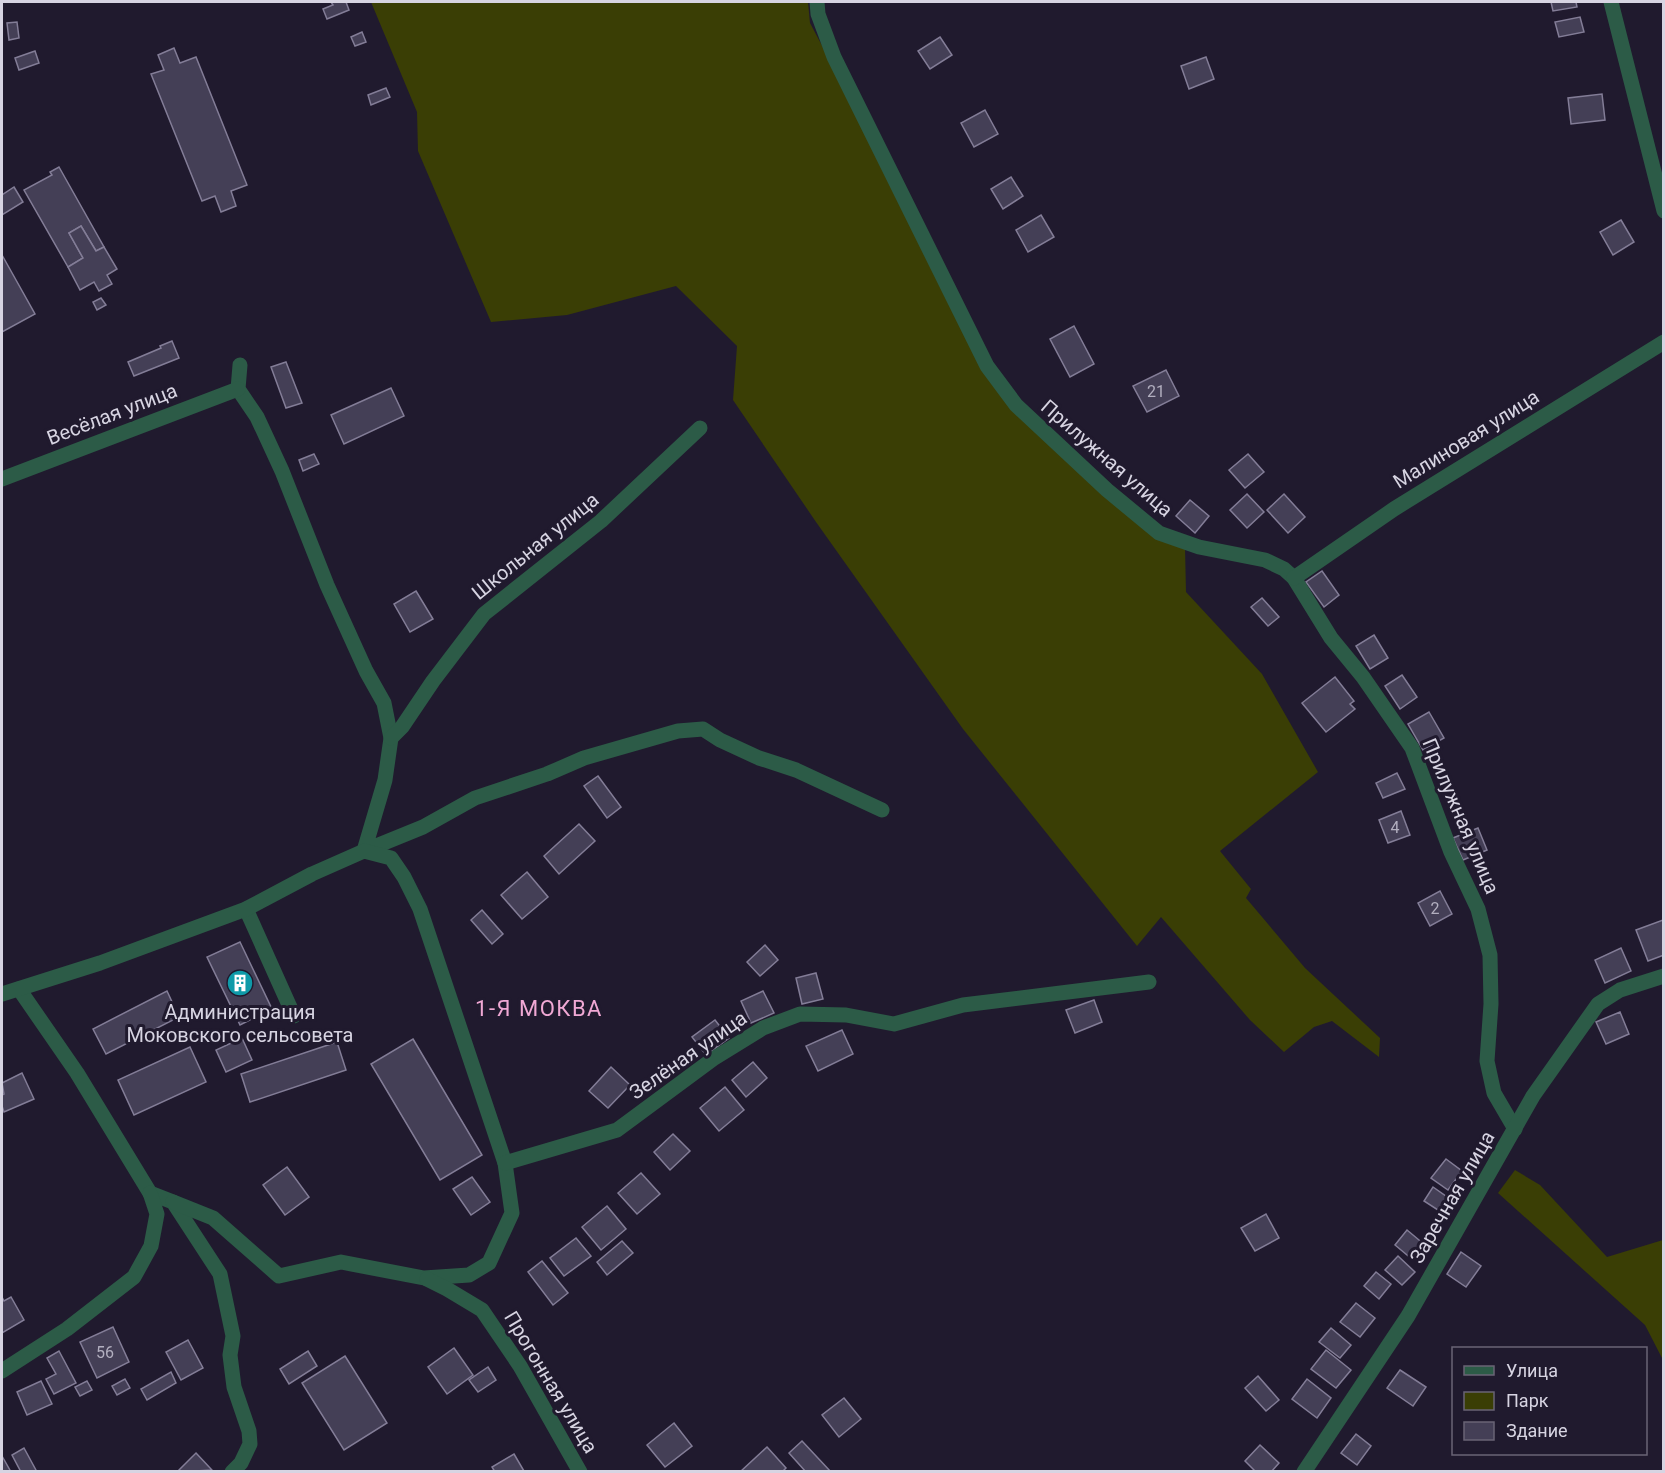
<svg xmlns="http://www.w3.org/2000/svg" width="1665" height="1473" font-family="Roboto,sans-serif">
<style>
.green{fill:#3a3e05}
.building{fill:#443f56;stroke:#837d97;stroke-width:1.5}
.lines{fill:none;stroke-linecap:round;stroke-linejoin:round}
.minor{stroke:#2c5b47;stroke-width:15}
.labels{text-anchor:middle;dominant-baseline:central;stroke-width:6;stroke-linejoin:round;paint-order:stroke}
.number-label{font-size:16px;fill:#b2afbf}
.street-label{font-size:20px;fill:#d7d4e2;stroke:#201a2e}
.poi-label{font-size:20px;fill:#d7d4e2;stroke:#201a2e}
.quarter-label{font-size:22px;letter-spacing:1.5px;fill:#f0a8d4;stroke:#201a2e}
</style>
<rect width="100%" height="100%" fill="#201a2e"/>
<!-- green -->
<g class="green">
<polygon points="371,2 808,2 810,23 1014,407 1185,547 1186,592 1262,674 1318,772 1220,851 1251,889 1246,898 1305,968 1380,1038 1379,1057 1332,1021 1314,1027 1284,1052 1250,1020 1161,917 1137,946 963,729 816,522 733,400 737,346 676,286 567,315 491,322 418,151 417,112"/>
<polygon points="1515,1170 1540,1185 1607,1257 1663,1240 1663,1360 1645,1325 1498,1193"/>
</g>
<!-- building -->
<g class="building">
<polygon points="331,2 346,2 349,10 327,19 323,9 333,5"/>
<polygon points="1551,2 1576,2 1577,7 1553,11"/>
<polygon points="1580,17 1584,32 1559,37 1555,22"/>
<polygon points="17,22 19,38 9,40 7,23"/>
<polygon points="362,32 366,42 355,46 351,37"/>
<polygon points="940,37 952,55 930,69 918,51"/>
<polygon points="174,48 180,63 196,57 247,185 231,191 236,206 221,212 215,196 202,201 151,74 164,70 158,55"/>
<polygon points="35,51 39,63 19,70 15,58"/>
<polygon points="1206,57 1214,79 1189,89 1181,66"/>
<polygon points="386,88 390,97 371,105 368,95"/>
<polygon points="1602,94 1605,120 1571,124 1568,98"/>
<polygon points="985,110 998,134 974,147 961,123"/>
<polygon points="59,167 104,247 96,251 81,226 69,233 83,258 68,267 24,190 52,175 50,172"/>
<polygon points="1011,177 1023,196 1003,209 991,189"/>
<polygon points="14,187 23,202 2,215 2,195"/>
<polygon points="1041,215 1054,237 1028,252 1016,230"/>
<polygon points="1621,220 1634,242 1613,255 1600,232"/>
<polygon points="81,226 96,251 104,247 117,269 107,275 112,284 99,291 94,282 80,290 68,267 83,258 69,233"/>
<polygon points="2,255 35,314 2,332"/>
<polygon points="101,298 106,305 97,310 93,302"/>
<polygon points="1074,326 1094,364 1070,377 1050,339"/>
<polygon points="172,341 179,358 134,376 128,362 161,348 160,346"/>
<polygon points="286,362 302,403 286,408 271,367"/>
<polygon points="1166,370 1179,396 1147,412 1133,386"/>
<polygon points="391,388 404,416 344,444 331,415"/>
<polygon points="314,454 319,464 303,471 299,460"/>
<polygon points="1248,454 1264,472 1245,488 1229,470"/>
<polygon points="1247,494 1264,512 1247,528 1230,510"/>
<polygon points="1284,494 1305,517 1288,533 1267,510"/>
<polygon points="1190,500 1209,516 1195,533 1176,516"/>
<polygon points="1322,571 1339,595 1324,607 1306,582"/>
<polygon points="416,591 433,619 410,632 394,604"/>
<polygon points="1262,598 1279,617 1268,626 1251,607"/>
<polygon points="1374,635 1388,658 1370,669 1356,646"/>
<polygon points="1402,675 1417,697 1400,709 1385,686"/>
<polygon points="1335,677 1354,701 1350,704 1355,709 1326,732 1302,703"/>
<polygon points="1429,712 1444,738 1423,750 1408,724"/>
<polygon points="1397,773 1405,789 1383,798 1376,783"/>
<polygon points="598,776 621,807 607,818 584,786"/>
<polygon points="1401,811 1410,835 1388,843 1379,820"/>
<polygon points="579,824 595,841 559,874 544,856"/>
<polygon points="1478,828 1487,850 1463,860 1453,838"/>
<polygon points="527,872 548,897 522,919 501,895"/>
<polygon points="1440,891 1452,914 1430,926 1418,903"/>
<polygon points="482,910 503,934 492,944 471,920"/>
<polygon points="1663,920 1664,955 1648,961 1636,930"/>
<polygon points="240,942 272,1009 240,1025 207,957"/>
<polygon points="765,945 778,960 760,976 747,962"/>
<polygon points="1621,948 1631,971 1605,983 1595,960"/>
<polygon points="816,973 823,999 802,1004 796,978"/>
<polygon points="167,991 179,1017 106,1054 93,1029"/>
<polygon points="763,991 774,1013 751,1023 741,1001"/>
<polygon points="1094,1000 1102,1022 1075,1033 1066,1010"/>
<polygon points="1620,1012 1629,1034 1606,1044 1596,1022"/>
<polygon points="715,1020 729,1038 706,1055 692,1037"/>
<polygon points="842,1030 853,1054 818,1071 806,1046"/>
<polygon points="242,1038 252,1060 226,1072 216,1050"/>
<polygon points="413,1039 482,1155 440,1180 371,1064"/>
<polygon points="337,1042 346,1070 250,1102 241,1074"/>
<polygon points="190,1047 206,1082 134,1115 118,1080"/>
<polygon points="753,1062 767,1078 746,1097 732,1080"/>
<polygon points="611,1067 630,1085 608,1108 589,1091"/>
<polygon points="22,1073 34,1099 4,1112 2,1106 2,1095 4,1094 2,1083"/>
<polygon points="725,1087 744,1110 719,1131 700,1108"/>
<polygon points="673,1134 690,1151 670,1170 654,1152"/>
<polygon points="1446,1159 1462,1171 1448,1190 1431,1178"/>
<polygon points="287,1167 309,1197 285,1215 263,1185"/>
<polygon points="641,1173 660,1194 637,1214 618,1193"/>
<polygon points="472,1177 490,1202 471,1215 453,1189"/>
<polygon points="1433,1187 1450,1199 1441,1212 1424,1201"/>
<polygon points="607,1206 626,1229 601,1250 582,1227"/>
<polygon points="1266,1214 1279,1238 1255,1251 1241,1228"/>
<polygon points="1407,1230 1425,1245 1413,1260 1395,1245"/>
<polygon points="576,1238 591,1256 564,1276 550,1258"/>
<polygon points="622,1241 633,1253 607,1275 597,1262"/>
<polygon points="1461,1252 1481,1266 1466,1287 1447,1274"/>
<polygon points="1398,1256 1415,1272 1402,1285 1385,1270"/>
<polygon points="542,1261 568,1293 553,1305 528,1272"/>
<polygon points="1376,1272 1391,1284 1379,1299 1364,1286"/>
<polygon points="2,1297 4,1301 11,1297 24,1320 2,1333"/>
<polygon points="1356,1303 1375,1318 1360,1337 1340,1322"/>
<polygon points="113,1327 129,1362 97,1378 80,1342"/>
<polygon points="1331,1328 1351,1345 1340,1358 1319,1342"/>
<polygon points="188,1340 203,1368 181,1380 166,1352"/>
<polygon points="454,1348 473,1375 447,1394 428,1367"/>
<polygon points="1326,1350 1351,1370 1336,1388 1311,1369"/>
<polygon points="59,1351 76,1383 54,1394 46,1379 56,1374 47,1358"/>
<polygon points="308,1351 317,1366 289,1384 280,1369"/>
<polygon points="345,1356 387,1423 344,1450 302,1383"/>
<polygon points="488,1367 496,1380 478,1392 469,1380"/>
<polygon points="1400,1370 1426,1387 1413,1406 1387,1388"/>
<polygon points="171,1372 176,1383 147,1400 141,1389"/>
<polygon points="1258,1376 1279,1400 1266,1411 1245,1388"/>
<polygon points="125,1379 130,1388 117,1395 112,1386"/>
<polygon points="1307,1379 1331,1398 1317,1418 1292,1399"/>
<polygon points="41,1381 52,1404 27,1415 17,1392"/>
<polygon points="87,1381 92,1390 80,1396 75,1387"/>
<polygon points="844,1398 861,1419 839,1437 822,1415"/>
<polygon points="674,1423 692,1446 665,1467 647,1445"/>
<polygon points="1356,1434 1371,1446 1357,1465 1341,1453"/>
<polygon points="802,1441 831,1472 806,1472 789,1453"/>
<polygon points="1260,1445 1279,1463 1271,1472 1256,1472 1245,1461"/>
<polygon points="767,1447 786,1468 782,1472 740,1472"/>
<polygon points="24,1448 37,1472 21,1472 12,1455"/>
<polygon points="196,1453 212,1470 179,1472 178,1471"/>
<polygon points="514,1454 524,1471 495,1472 492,1467"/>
<polygon points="2,1456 11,1472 2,1472"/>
</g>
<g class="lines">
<!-- minor -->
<g class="minor">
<polyline points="817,2 818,14 834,57 987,366 1016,405 1107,490 1159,533 1199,547 1265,560 1284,569 1294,578 1331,638 1363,677 1412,748 1451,852 1478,909 1490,955 1491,1004 1487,1061 1494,1093 1515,1129"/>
<polyline points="1611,2 1664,211"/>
<polyline points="240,365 238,389 257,417 282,471 327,585 366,671 384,703 391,738 385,780 364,851 423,827 475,798 547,774 584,758 678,731 703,729 720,740 759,758 796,770 882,810"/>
<polyline points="2,479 238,389"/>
<polyline points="1294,578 1394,509 1664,342"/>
<polyline points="391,738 402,727 433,681 484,614 601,521 700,428"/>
<polyline points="246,909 294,1016"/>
<polyline points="19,989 77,1073 150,1193 173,1202 220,1274 233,1336 230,1355 234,1387 249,1431 250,1444 241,1463 232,1472"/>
<polyline points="2,994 100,963 246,909 312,874 364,851 391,858 404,877 420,909 505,1163 512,1213 489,1263 469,1275 424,1278 341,1262 279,1276 213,1218 173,1202"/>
<polyline points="505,1163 617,1130 713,1059 763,1028 800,1014 846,1015 894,1024 963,1005 1149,982"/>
<polyline points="427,1279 447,1289 482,1310 520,1366 580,1472"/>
<polyline points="2,1371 67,1329 134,1277 151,1246 157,1214 150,1193"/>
<polyline points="1304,1472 1408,1316 1533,1096 1598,1004 1620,990 1664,976"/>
</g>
</g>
<!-- icons -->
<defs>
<symbol id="building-disc" viewBox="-11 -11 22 22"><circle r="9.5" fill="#0f9aa8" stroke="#201a2e"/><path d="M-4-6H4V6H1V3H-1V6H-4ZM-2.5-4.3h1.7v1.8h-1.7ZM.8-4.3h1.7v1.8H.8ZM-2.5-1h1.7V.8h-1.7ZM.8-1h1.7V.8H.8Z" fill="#fff"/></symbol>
</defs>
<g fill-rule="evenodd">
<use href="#building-disc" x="225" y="968" width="30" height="30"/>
</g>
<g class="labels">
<!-- number labels -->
<g class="number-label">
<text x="1156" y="391">21</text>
<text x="1395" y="827">4</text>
<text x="1435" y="908">2</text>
<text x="105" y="1352">56</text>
</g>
<!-- street labels -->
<g class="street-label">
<text transform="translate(112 414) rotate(-21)">Весёлая улица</text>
<text transform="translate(1466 439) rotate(-32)">Малиновая улица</text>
<text transform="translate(1107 458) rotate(41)">Прилужная улица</text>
<text transform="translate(535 546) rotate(-39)">Школьная улица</text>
<text transform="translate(1461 816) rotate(67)">Прилужная улица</text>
<text transform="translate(688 1055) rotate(-35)">Зелёная улица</text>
<text transform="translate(1452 1197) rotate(-60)">Заречная улица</text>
<text transform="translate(551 1382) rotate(59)">Прогонная улица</text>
</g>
<!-- poi labels -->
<g class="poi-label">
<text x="240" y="1012">Администрация<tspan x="240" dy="23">Моковского сельсовета</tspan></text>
</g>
<!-- quarter labels -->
<g class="quarter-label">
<text x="539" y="1008">1-Я МОКВА</text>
</g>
</g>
<!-- border -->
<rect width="1665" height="1473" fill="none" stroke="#d7d4e2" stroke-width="6"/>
<!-- legend -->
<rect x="1452" y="1347" width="195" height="108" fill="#201a2e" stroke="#696476" stroke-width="1.5"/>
<rect x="1464" y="1366" width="30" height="9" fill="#2c5b47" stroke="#696476" stroke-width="1.5"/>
<text x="1506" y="1377" font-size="18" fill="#d7d4e2">Улица</text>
<rect x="1464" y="1392" width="30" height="18" fill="#3a3e05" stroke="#696476" stroke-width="1.5"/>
<text x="1506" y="1407" font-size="18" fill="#d7d4e2">Парк</text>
<rect x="1464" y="1422" width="30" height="18" fill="#443f56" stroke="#696476" stroke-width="1.5"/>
<text x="1506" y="1437" font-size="18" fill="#d7d4e2">Здание</text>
</svg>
